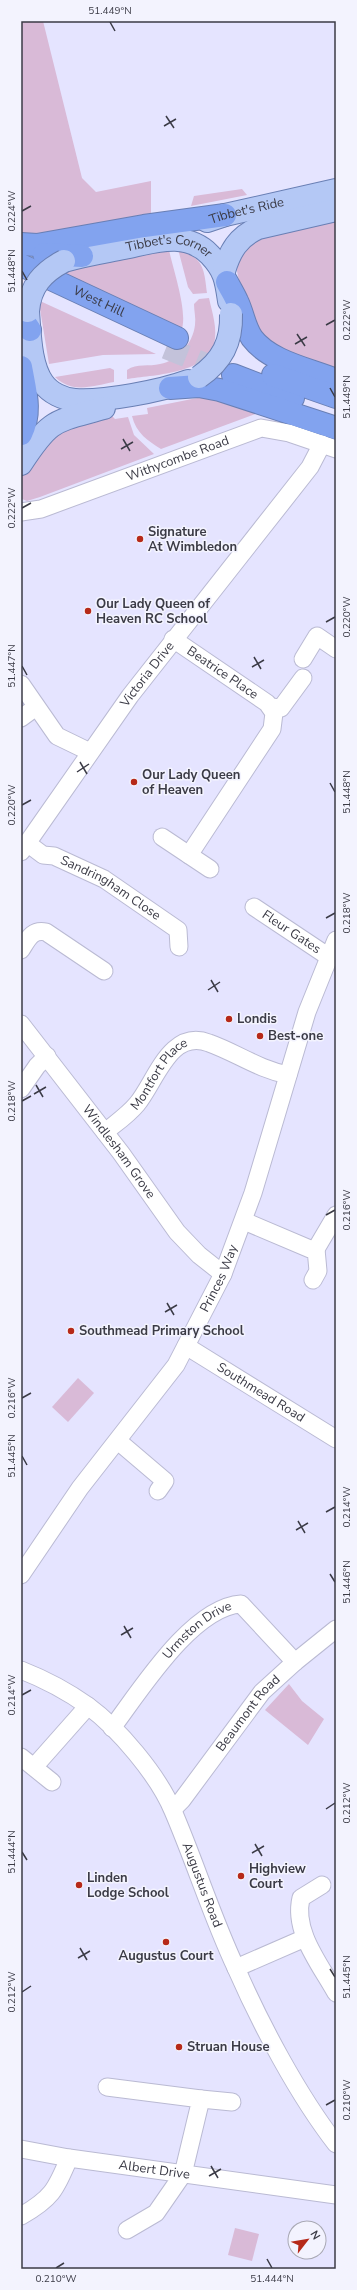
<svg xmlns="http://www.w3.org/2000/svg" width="357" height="2290" font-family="'Nunito Sans',sans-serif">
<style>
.green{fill:#d9bad7}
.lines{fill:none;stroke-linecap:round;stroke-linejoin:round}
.highway-tunnel{stroke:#c3c2da;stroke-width:22;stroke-dasharray:22 11;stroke-linecap:butt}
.minor-casing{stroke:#babad3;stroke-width:19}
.major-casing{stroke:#697fb4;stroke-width:24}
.highway-casing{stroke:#697fb4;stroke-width:24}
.minor{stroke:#fff;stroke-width:17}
.major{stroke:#b4c8f5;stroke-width:22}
.highway{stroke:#82a3ef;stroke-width:22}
.major-bridge-casing{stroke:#697fb4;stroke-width:24;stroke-linecap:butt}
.major-bridge{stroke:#b4c8f5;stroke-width:22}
.ticks{fill:none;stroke:#3b3b46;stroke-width:1.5}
.poi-dot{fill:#b62919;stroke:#f3f3fe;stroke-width:1.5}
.labels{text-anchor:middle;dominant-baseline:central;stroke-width:3;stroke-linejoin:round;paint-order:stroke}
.street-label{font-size:13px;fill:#3b3b46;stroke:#f3f3fe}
.poi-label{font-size:13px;font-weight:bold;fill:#3b3b46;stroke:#f3f3fe;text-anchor:start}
.neatline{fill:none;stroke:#3b3b46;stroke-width:1.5}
.ticks-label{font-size:10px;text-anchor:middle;fill:#3b3b46}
</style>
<rect width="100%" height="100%" fill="#e5e4ff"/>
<!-- green -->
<g class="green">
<polygon points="21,21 43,21 82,178 96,192 151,181 151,216 32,237 21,235"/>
<polygon points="242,189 247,195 191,206 194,196"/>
<polygon points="336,219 336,373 274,350 245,312 237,271 238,258 255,239"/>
<path d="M178 249C204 258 204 269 207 293L193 294 188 287Z"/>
<path d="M169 250C173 269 189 315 181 331L57 274 77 266Z"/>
<path d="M209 298C212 312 218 329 214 344 206 374 152 375 127 379V370C137 363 149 367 160 364 178 361 193 343 195 325 196 318 194 311 194 304L199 299Z"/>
<polygon points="40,301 156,354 103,355 49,364 40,309"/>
<path d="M110 368 114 370V382C92 386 73 394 55 377Z"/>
<path d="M207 396 266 410 161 449C148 441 136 433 132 416L148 414 147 408Z"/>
<polygon points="111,415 115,419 128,417 134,435 154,454 40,497 27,501 22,499 21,473 47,435"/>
<polygon points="78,1378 94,1393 68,1422 52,1407"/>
<polygon points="289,1684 302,1701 324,1719 308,1745 265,1710"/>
<polygon points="235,2228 259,2234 252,2261 228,2255"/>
</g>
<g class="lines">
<!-- highway-tunnel -->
<polyline class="highway-tunnel" points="166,348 228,373"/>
<defs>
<g id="minor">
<path id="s1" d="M21 512 41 509 261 428 289 433 336 449"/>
<path id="s2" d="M173 639 267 703 274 713 272 729 189 855"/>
<polyline points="303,659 317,636 336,649"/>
<polyline points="21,684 57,736 90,752"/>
<polyline points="271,707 281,708 303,678"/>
<polyline points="21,718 36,707"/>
<polyline points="162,837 210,869"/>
<path id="s3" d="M27 843 43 855 54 856 104 879 178 930 179 947"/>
<path id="s4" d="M21 852 130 696 310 467 322 444"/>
<path id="s5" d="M254 907 329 957"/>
<path d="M21 950C28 939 32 929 46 932L104 971"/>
<path id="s6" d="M21 1024 121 1153 177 1232 199 1255 223 1274"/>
<polyline points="21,1089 37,1066 47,1056"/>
<path id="s7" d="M105 1132C116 1123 128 1115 137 1104 156 1081 170 1028 209 1043 237 1053 258 1069 288 1075"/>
<polyline points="244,1221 310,1249 316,1249 318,1271 313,1280"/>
<polyline points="316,1249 336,1215"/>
<path id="s8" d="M186 1346 336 1439"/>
<polyline points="118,1441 165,1481 158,1491"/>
<path id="s9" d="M21 1575 80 1488 176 1365 223 1274 253 1193 307 1012 336 940"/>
<path id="s10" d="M21 1670C44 1679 67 1691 88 1706 118 1728 158 1775 173 1811 195 1862 212 1917 236 1968 261 2025 298 2095 336 2144"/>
<path id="s11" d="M112 1728C140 1691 192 1607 241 1604L295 1662"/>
<polyline points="21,1757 52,1782"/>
<polyline points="34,1767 88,1706"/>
<path id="s12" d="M173 1809 182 1800 262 1692 295 1662 336 1629"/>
<path d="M322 1885 301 1898C293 1932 320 1964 336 1993"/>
<polyline points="236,1968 305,1938"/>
<polyline points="107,2087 201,2099 183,2174 156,2213 127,2230"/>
<polyline points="201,2099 232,2102"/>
<path id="s13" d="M21 2149 69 2158 336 2195"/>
<path d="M21 2216C51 2199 56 2190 69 2158"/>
</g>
<g id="major">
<path id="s14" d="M207 221 225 215 336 190"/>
<path id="s15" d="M64 261C84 255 104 252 124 248 154 242 186 230 210 255 225 271 226 280 229 301"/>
<path d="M224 271C230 251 238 237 258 228L336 210"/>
<path d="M28 312C30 334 30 365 43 383 50 393 63 399 75 400 103 402 161 391 188 381"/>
<path d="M21 464C51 418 54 422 104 408"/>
</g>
<g id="highway">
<polyline points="21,244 37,245 144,226 225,215"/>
<polyline points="44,254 82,256"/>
<path id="s16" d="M21 265 177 338"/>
<path d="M227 282C230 288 234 294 237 301 243 313 244 326 252 338 270 362 309 369 336 380"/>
<polyline points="21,317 30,330"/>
<path d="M21 367C25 390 32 412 21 434"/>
<polyline points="233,375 293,398"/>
<polyline points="273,375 336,397"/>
<polyline points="170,388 199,386 220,390 336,428"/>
</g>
</defs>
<!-- minor casing -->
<use href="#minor" class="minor-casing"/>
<!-- major casing -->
<use href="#major" class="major-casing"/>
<!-- highway casing -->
<use href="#highway" class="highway-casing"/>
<!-- minor -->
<use href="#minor" class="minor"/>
<!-- major -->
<use href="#major" class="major"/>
<!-- highway -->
<use href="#highway" class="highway"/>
<defs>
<g id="major-bridge">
<path d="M28 311C30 286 43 272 64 261"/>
<path d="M199 377C222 361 232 342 231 314"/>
</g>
</defs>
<!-- major-bridge casing -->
<use href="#major-bridge" class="major-bridge-casing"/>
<!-- major-bridge -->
<use href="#major-bridge" class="major-bridge"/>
</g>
<!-- ticks -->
<path class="ticks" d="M110 22 115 31M166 116 174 128M164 126 176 119M22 211 31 206M22 271 27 280M326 325 335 320M297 334 305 346M295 344 307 337M330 388 335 397M123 439 130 451M121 449 133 442M22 508 31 503M326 622 335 617M254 657 261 669M22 666 27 675M252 667 264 660M80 762 87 774M77 772 89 764M330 783 335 792M22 805 31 800M326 918 335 913M211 980 218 992M208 990 220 982M36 1085 43 1097M34 1094 46 1087M22 1101 31 1096M326 1215 335 1210M167 1303 174 1315M165 1312 177 1305M22 1398 31 1393M22 1456 27 1465M326 1512 335 1507M298 1521 305 1533M296 1530 308 1523M330 1574 335 1582M124 1626 131 1638M121 1635 133 1628M22 1695 31 1690M326 1809 335 1803M255 1844 262 1856M22 1852 27 1860M252 1853 264 1846M80 1948 87 1960M78 1958 90 1951M330 1969 335 1977M22 1992 31 1986M326 2105 335 2100M211 2166 218 2178M209 2176 221 2169M267 2259 272 2268M56 2268 64 2263"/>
<!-- markers -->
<g class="poi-dot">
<circle cx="140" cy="539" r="4"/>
<circle cx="88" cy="611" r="4"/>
<circle cx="134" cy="782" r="4"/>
<circle cx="229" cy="1019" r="4"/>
<circle cx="260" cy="1036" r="4"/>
<circle cx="71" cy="1331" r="4"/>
<circle cx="241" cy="1876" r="4"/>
<circle cx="79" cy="1885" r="4"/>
<circle cx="166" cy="1942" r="4"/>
<circle cx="179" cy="2047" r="4"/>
</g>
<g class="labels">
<!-- street labels -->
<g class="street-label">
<text stroke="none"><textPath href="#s14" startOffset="41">Tibbet's Ride</textPath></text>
<text stroke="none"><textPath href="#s15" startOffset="108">Tibbet's Corner</textPath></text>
<text stroke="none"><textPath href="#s16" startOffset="86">West Hill</textPath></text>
<text stroke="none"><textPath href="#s1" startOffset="166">Withycombe Road</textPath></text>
<text stroke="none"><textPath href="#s2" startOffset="60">Beatrice Place</textPath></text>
<text stroke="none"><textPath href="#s4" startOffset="218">Victoria Drive</textPath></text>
<text stroke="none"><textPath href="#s3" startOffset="96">Sandringham Close</textPath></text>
<text stroke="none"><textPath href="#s5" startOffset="45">Fleur Gates</textPath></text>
<text stroke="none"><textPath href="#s7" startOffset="80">Montfort Place</textPath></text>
<text stroke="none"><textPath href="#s6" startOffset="161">Windlesham Grove</textPath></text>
<text stroke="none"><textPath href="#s9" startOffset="358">Princes Way</textPath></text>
<text stroke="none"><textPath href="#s8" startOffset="88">Southmead Road</textPath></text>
<text stroke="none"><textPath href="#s11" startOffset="131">Urmston Drive</textPath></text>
<text stroke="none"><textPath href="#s12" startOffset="122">Beaumont Road</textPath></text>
<text stroke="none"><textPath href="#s10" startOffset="292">Augustus Road</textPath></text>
<text stroke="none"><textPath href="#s13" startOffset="135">Albert Drive</textPath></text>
</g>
<!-- poi labels -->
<g class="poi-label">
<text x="148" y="532">Signature<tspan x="148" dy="15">At Wimbledon</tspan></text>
<text x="96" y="604">Our Lady Queen of<tspan x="96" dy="15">Heaven RC School</tspan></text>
<text x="142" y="775">Our Lady Queen<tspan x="142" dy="15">of Heaven</tspan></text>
<text x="237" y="1019">Londis</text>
<text x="268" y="1036">Best-one</text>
<text x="79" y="1331">Southmead Primary School</text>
<text x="249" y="1869">Highview<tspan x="249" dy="15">Court</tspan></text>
<text x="87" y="1878">Linden<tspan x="87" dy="15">Lodge School</tspan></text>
<text x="166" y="1956" text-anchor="middle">Augustus Court</text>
<text x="187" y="2047">Struan House</text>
</g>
</g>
<!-- border -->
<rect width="357" height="2290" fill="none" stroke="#f3f3fe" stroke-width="44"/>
<!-- north arrow -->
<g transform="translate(307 2240) rotate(59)"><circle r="19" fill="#f3f3fe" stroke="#a9a9b4"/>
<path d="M0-3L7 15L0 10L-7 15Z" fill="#b62919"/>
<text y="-6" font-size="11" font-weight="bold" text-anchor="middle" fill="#3b3b46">N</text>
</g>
<rect x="22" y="22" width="313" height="2246" class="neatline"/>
<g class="ticks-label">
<text x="110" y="14">51.449°N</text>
<text transform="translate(11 211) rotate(-90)" y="4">0.224°W</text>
<text transform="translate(11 271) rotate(-90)" y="4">51.448°N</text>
<text transform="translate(346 320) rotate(-90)" y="4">0.222°W</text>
<text transform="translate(346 397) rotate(-90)" y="4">51.449°N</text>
<text transform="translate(11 508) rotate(-90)" y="4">0.222°W</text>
<text transform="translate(346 617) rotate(-90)" y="4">0.220°W</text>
<text transform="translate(11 666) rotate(-90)" y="4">51.447°N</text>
<text transform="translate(346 792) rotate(-90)" y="4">51.448°N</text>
<text transform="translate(11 805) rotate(-90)" y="4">0.220°W</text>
<text transform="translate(346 913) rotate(-90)" y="4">0.218°W</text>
<text transform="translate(11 1101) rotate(-90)" y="4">0.218°W</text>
<text transform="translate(346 1210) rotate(-90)" y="4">0.216°W</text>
<text transform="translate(11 1398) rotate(-90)" y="4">0.216°W</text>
<text transform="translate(11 1456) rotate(-90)" y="4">51.445°N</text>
<text transform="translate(346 1507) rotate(-90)" y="4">0.214°W</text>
<text transform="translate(346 1582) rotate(-90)" y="4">51.446°N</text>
<text transform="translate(11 1695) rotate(-90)" y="4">0.214°W</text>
<text transform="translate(346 1803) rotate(-90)" y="4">0.212°W</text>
<text transform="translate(11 1852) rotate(-90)" y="4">51.444°N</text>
<text transform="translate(346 1977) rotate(-90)" y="4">51.445°N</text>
<text transform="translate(11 1992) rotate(-90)" y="4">0.212°W</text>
<text transform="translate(346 2100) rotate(-90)" y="4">0.210°W</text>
<text x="56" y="2282">0.210°W</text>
<text x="272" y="2282">51.444°N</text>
</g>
</svg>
